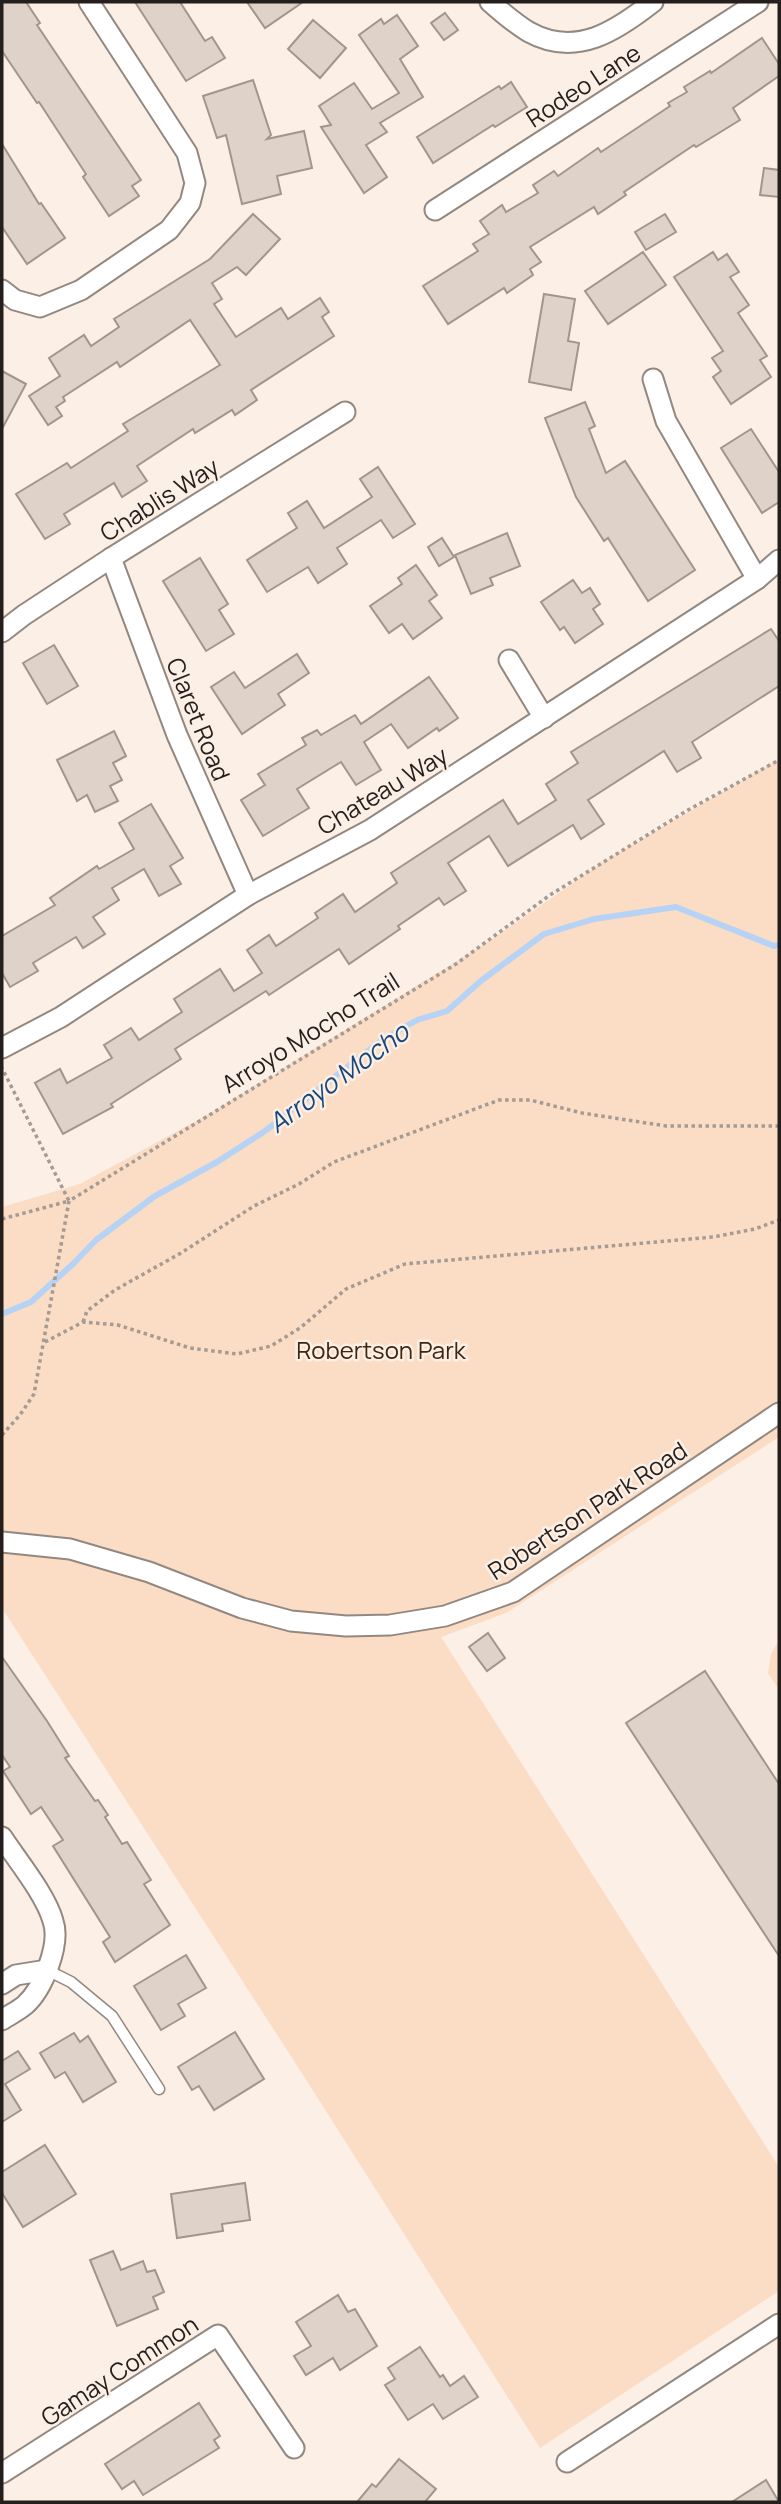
<svg xmlns="http://www.w3.org/2000/svg" width="781" height="2504" font-family="Manrope,sans-serif">
<style>
.green{fill:#fbdcc4}
.lines{fill:none;stroke-linecap:round;stroke-linejoin:round}
.stream{stroke:#b6d3f6;stroke-width:6}
.building{fill:#ded2c9;stroke:#a1968d;stroke-width:2}
.service-casing{stroke:#938880;stroke-width:13}
.minor-casing{stroke:#938880;stroke-width:23}
.path{stroke:#a59b95;stroke-width:3.5;stroke-dasharray:3.5 3.5;stroke-linecap:butt}
.service{stroke:#fff;stroke-width:10}
.minor{stroke:#fff;stroke-width:19}
.labels{text-anchor:middle;dominant-baseline:central;stroke-width:5;stroke-linejoin:round;paint-order:stroke}
.street-label{font-size:24px;fill:#241f1c;stroke:#fbefe6}
.park-label{font-size:24px;fill:#402611;stroke:#fbefe6}
.water-label{font-size:26px;font-style:italic;fill:#17477b;stroke:#fbefe6}
</style>
<rect width="100%" height="100%" fill="#fbefe6"/>
<!-- green -->
<g class="green">
<polygon points="779,759 779,1437 506,1613 441,1637 779,2167 779,2291 540,2448 305,2078 2,1608 2,1207 80,1184 209,1114 491,940 603,862"/>
<polygon points="779,1640 779,1690 768,1673 771,1654"/>
</g>
<g class="lines">
<!-- stream -->
<polyline class="stream" points="2,1314 31,1302 74,1263 96,1240 155,1196 217,1162 265,1131 382,1040 417,1020 447,1011 482,980 544,934 594,919 676,907 774,946 779,945"/>
</g>
<!-- building -->
<g class="building">
<polygon points="2,2 26,2 40,23 37,25 141,180 132,186 139,196 109,216 83,177 86,174 39,102 37,103 2,51"/>
<polygon points="135,2 180,2 205,41 212,37 225,58 186,81"/>
<polygon points="247,2 303,2 265,28"/>
<polygon points="445,13 458,30 444,40 431,23"/>
<polygon points="397,15 418,46 400,59 423,97 380,123 387,132 366,145 387,177 364,193 321,127 331,125 319,106 354,83 372,109 399,93 359,35 381,19 384,24"/>
<polygon points="313,20 346,48 320,78 288,49"/>
<polygon points="762,38 779,64 779,76 733,108 740,120 696,147 694,145 624,192 626,195 598,214 594,207 530,247 541,262 530,269 533,275 507,293 504,288 448,324 423,286 478,251 473,244 489,234 480,221 502,205 506,212 538,193 533,185 554,171 558,176 598,148 601,152 670,106 668,103 687,92 684,87 710,71 711,73"/>
<polygon points="253,80 271,135 267,139 304,131 312,168 277,176 281,194 242,204 226,135 217,138 203,96"/>
<polygon points="511,82 527,107 495,127 493,125 433,163 417,137 499,86 501,89"/>
<polygon points="2,144 39,204 41,203 65,238 27,264 2,227"/>
<polygon points="764,168 779,170 779,197 760,195"/>
<polygon points="253,214 280,239 246,275 237,267 212,283 222,299 214,304 236,337 281,308 288,319 320,298 329,312 322,317 334,336 251,390 257,400 235,415 232,410 195,433 193,429 137,466 147,481 122,497 114,483 64,514 70,524 45,539 16,494 67,463 71,468 128,431 123,424 220,365 190,320 120,367 117,362 63,397 65,401 56,407 62,416 48,425 29,396 60,376 49,358 84,335 91,346 119,327 114,319 210,259"/>
<polygon points="665,214 676,232 646,250 635,232"/>
<polygon points="643,252 666,285 608,324 585,291"/>
<polygon points="713,252 718,260 727,254 739,272 730,277 749,305 738,313 767,356 760,360 771,377 731,404 713,377 721,371 712,358 723,351 674,277"/>
<polygon points="544,294 575,299 568,341 579,343 571,390 529,382"/>
<polygon points="2,371 26,384 2,429"/>
<polygon points="585,402 595,426 589,429 606,473 625,461 695,570 648,601 608,538 604,541 576,497 545,418"/>
<polygon points="751,429 779,472 779,502 762,513 721,448"/>
<polygon points="378,467 415,524 393,538 381,520 337,548 347,564 318,583 308,567 267,592 247,560 297,528 288,513 307,501 324,528 372,497 360,479"/>
<polygon points="507,533 520,566 490,578 493,585 471,594 455,555"/>
<polygon points="442,538 454,557 439,566 428,547"/>
<polygon points="200,558 228,604 219,610 234,634 206,651 163,581"/>
<polygon points="416,565 437,595 429,601 442,618 413,639 402,624 389,633 370,606 402,584 398,578"/>
<polygon points="573,580 582,593 590,588 600,604 593,609 603,624 575,643 564,627 560,630 541,602"/>
<polygon points="771,629 779,641 779,686 692,742 701,758 677,772 664,751 588,800 604,824 581,839 573,825 508,866 489,836 448,863 466,891 444,905 439,898 398,926 400,929 349,964 339,949 269,995 266,991 175,1049 181,1059 111,1104 113,1107 63,1134 35,1083 60,1069 67,1083 112,1058 104,1045 131,1028 139,1040 182,1012 174,999 220,969 234,991 262,973 247,950 269,935 276,946 318,918 315,913 343,894 355,912 397,883 391,873 503,800 518,824 556,800 546,784 578,763 571,752"/>
<polygon points="54,645 78,686 47,704 23,663"/>
<polygon points="297,654 309,673 278,694 285,705 242,734 211,687 234,672 245,688"/>
<polygon points="429,677 458,718 439,731 437,728 408,748 391,724 364,742 381,770 356,785 341,762 297,789 309,808 263,836 241,800 265,785 258,774 306,745 302,738 317,730 321,735 355,715 361,724"/>
<polygon points="114,731 126,756 113,763 122,780 110,786 118,801 95,812 87,795 77,801 57,760"/>
<polygon points="151,804 183,858 170,866 181,884 159,896 144,869 112,888 119,900 93,917 105,934 83,948 76,937 33,963 38,971 10,987 2,973 2,936 55,905 50,898 97,866 99,869 134,849 119,823"/>
<polygon points="488,1633 505,1658 487,1671 469,1647"/>
<polygon points="2,1657 47,1721 69,1756 65,1758 95,1801 98,1800 108,1815 105,1817 122,1844 127,1842 151,1880 144,1884 170,1925 115,1962 103,1942 110,1937 53,1846 63,1840 41,1807 31,1814 3,1771 10,1767 2,1755"/>
<polygon points="705,1671 779,1784 779,1956 626,1723"/>
<polygon points="186,1955 206,1988 178,2004 185,2016 161,2030 134,1986"/>
<polygon points="235,2032 264,2079 214,2110 199,2086 192,2090 178,2067"/>
<polygon points="74,2033 80,2042 88,2036 116,2082 83,2102 65,2072 55,2078 40,2053"/>
<polygon points="18,2051 30,2069 5,2084 21,2110 2,2122 2,2061"/>
<polygon points="45,2145 76,2194 23,2227 2,2193 2,2172"/>
<polygon points="245,2183 250,2220 222,2224 223,2231 177,2238 171,2194"/>
<polygon points="113,2251 121,2270 143,2261 147,2272 155,2270 164,2292 153,2297 158,2309 117,2326 90,2260"/>
<polygon points="338,2295 348,2312 355,2309 377,2346 340,2370 333,2358 306,2375 294,2356 311,2346 296,2322"/>
<polygon points="420,2347 440,2377 443,2375 450,2386 464,2376 478,2397 443,2419 433,2404 408,2420 385,2385 395,2379 388,2368"/>
<polygon points="199,2403 220,2436 214,2440 219,2448 143,2495 134,2481 122,2489 105,2464"/>
<polygon points="399,2459 436,2489 425,2502 357,2502 372,2484 376,2487"/>
<polygon points="766,2480 779,2502 732,2502"/>
</g>
<g class="lines">
<defs>
<polyline id="service" points="47,1970 71,1982 112,2016 159,2089"/>
<g id="minor">
<path d="M490 2C502 12 515 24 529 32 576 58 616 31 653 2"/>
<polyline points="435,210 758,2"/>
<polyline points="2,290 15,300 40,307 81,290 169,230 190,203 195,183 187,153 89,2"/>
<polyline points="653,379 666,421 757,579"/>
<polyline points="111,558 177,735 248,895"/>
<polyline points="2,632 24,615 111,558 345,412"/>
<polyline points="509,660 544,718"/>
<polyline points="2,1048 61,1017 248,895 370,830 757,579 779,560"/>
<polyline points="2,1542 70,1549 149,1572 242,1608 291,1621 346,1626 390,1625 445,1616 513,1592 779,1413"/>
<path d="M2 1837C17 1860 46 1895 53 1921 61 1944 43 1989 25 2005 18 2011 9 2015 2 2020"/>
<polyline points="2,1984 16,1975 47,1970"/>
<polyline points="567,2462 779,2324"/>
<polyline points="2,2473 218,2335 294,2448"/>
</g>
</defs>
<!-- service casing -->
<use href="#service" class="service-casing"/>
<!-- minor casing -->
<use href="#minor" class="minor-casing"/>
<!-- path -->
<g class="path">
<polyline points="2,1219 69,1201 2,1068"/>
<polyline points="83,1322 87,1311 115,1290 181,1253 254,1206 299,1184 334,1162 499,1100 530,1100 582,1113 666,1126 779,1126"/>
<polyline points="45,1342 83,1322 118,1325 190,1348 237,1354 271,1346 300,1328 346,1289 405,1264 713,1237 755,1229 779,1220"/>
<polyline points="2,1435 20,1415 34,1394 69,1201 456,964 550,895 688,810 779,760"/>
</g>
<!-- service -->
<use href="#service" class="service"/>
<!-- minor -->
<use href="#minor" class="minor"/>
</g>
<g class="labels">
<!-- street labels -->
<g class="street-label">
<text transform="translate(583 85) rotate(-33)">Rodeo Lane</text>
<text transform="translate(159 499) rotate(-32)">Chablis Way</text>
<text transform="translate(199 719) rotate(68)">Claret Road</text>
<text transform="translate(382 790) rotate(-31)">Chateau Way</text>
<text transform="translate(310 1032) rotate(-32)">Arroyo Mocho Trail</text>
<text transform="translate(587 1510) rotate(-33)">Robertson Park Road</text>
<text transform="translate(119 2370) rotate(-33)">Gamay Common</text>
</g>
<!-- park labels -->
<g class="park-label">
<text x="381" y="1349">Robertson Park</text>
</g>
<!-- water labels -->
<g class="water-label">
<text transform="translate(338 1077) rotate(-36)">Arroyo Mocho</text>
</g>
</g>
<!-- border -->
<rect width="781" height="2504" fill="none" stroke="#241f1c" stroke-width="7"/>
</svg>
